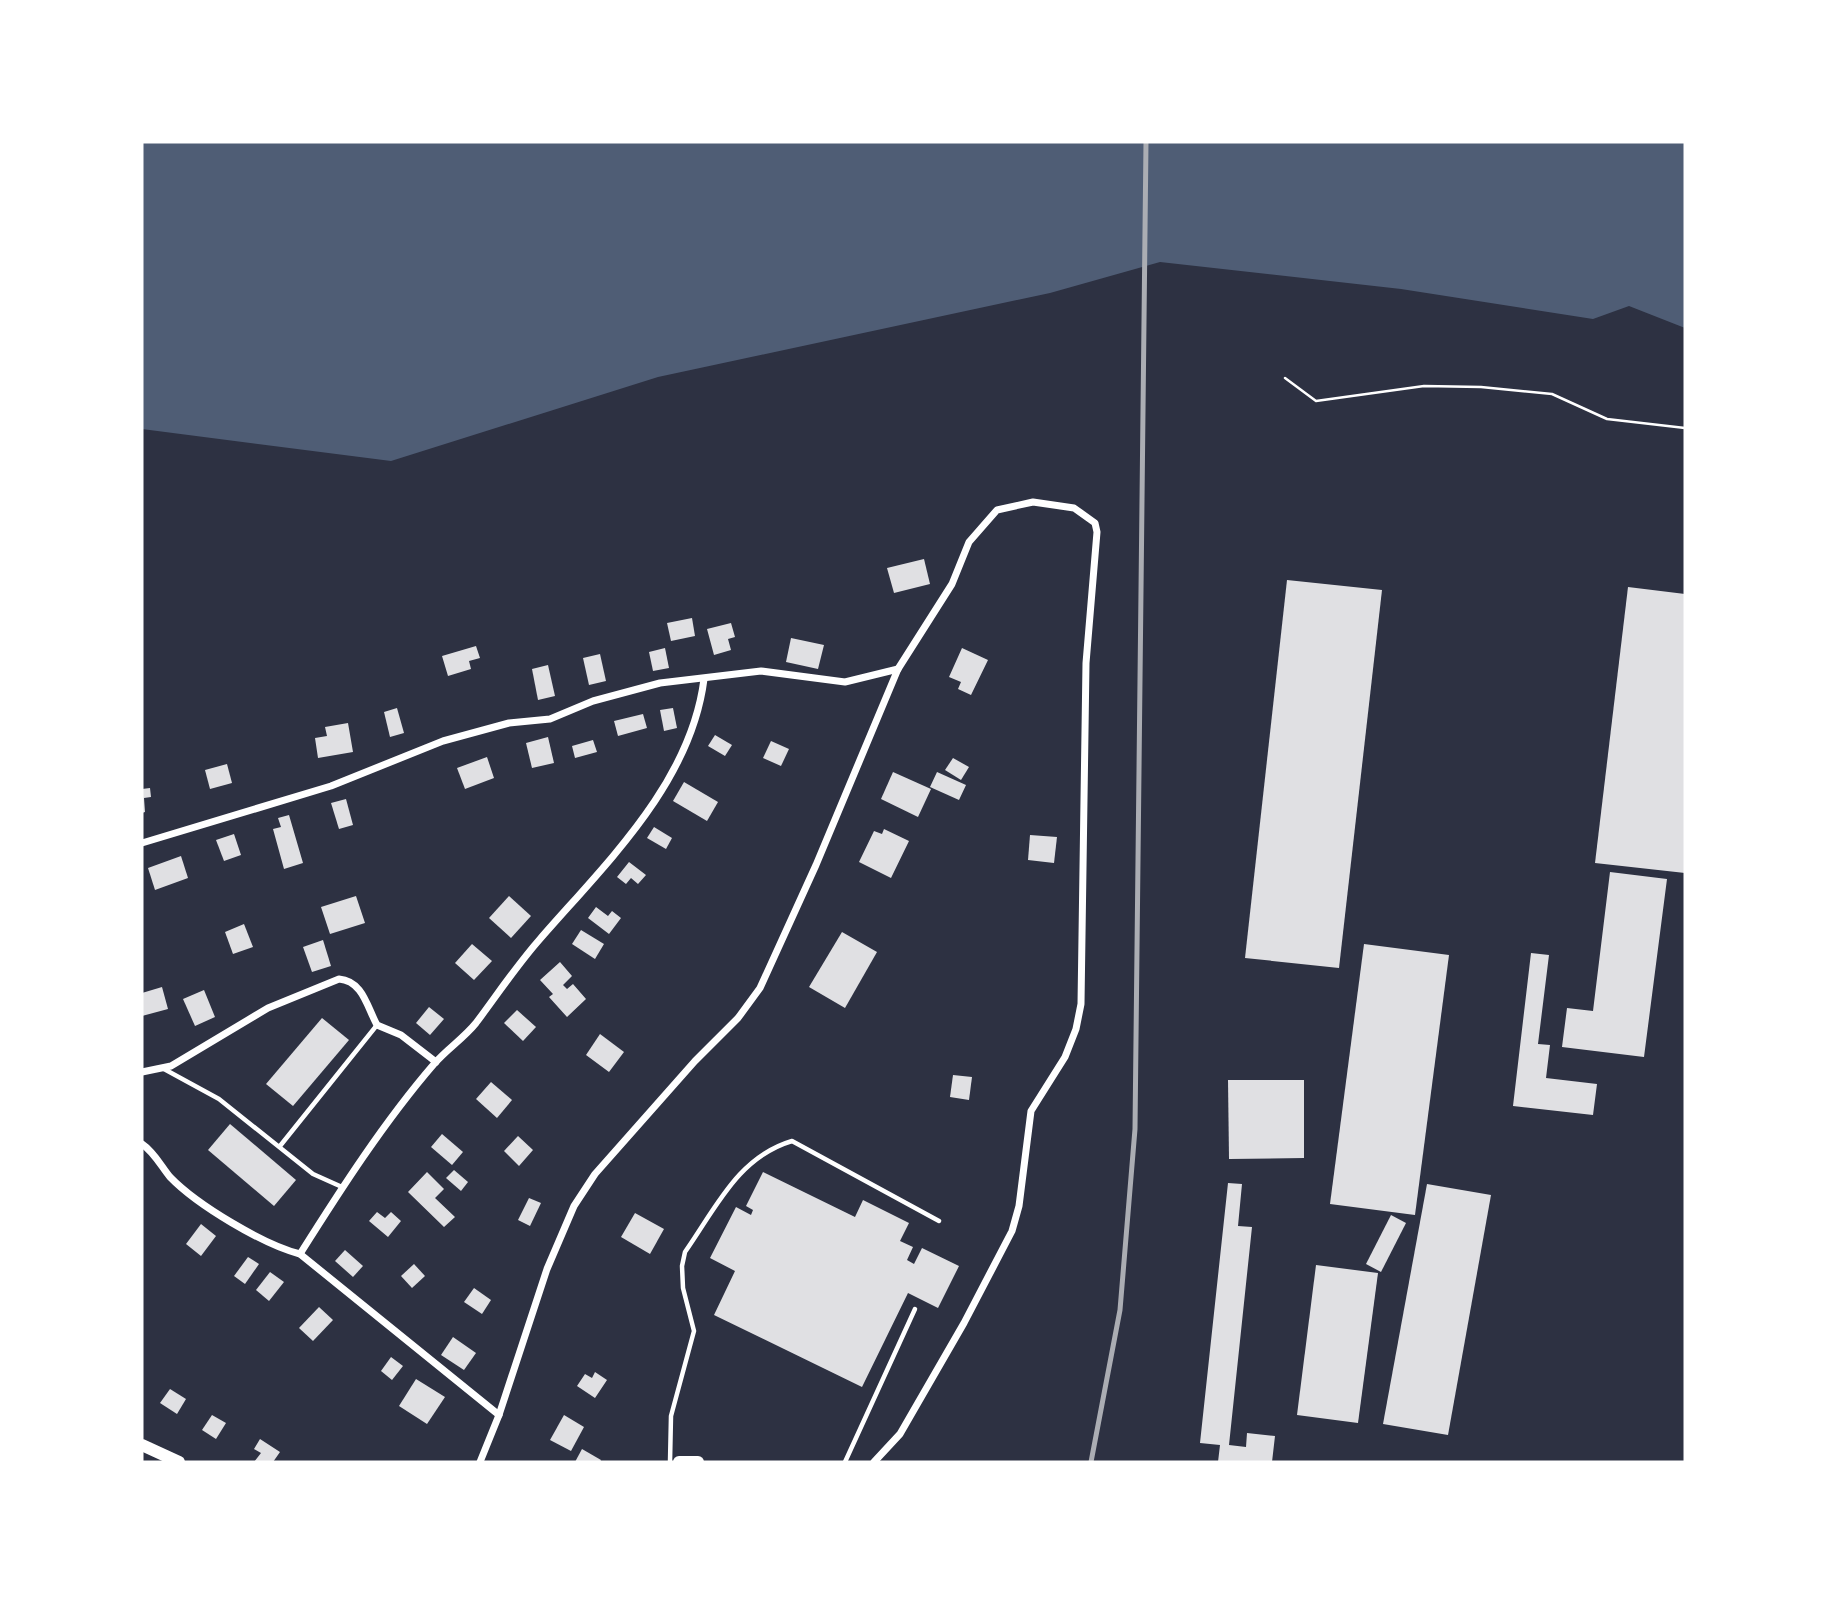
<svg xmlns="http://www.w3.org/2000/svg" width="1827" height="1604" font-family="Lato,sans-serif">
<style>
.water{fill:#4f5d75}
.building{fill:#e0e0e3}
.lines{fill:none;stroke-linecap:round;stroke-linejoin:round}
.path{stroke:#fff;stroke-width:2.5}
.service{stroke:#fff;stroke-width:4.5}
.minor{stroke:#fff;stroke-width:7}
.secondary{stroke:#fff;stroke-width:12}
.rail{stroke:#abadb3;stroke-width:5}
</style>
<rect width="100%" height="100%" fill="#2d3142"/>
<!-- water -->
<polygon class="water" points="142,142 1685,142 1685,328 1629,306 1593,319 1401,289 1160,262 1050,293 658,377 391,461 142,429"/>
<!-- building -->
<g class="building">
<polygon points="924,559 930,584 894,593 887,568"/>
<polygon points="1287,580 1382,590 1339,968 1245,958"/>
<polygon points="1628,587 1685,594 1685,873 1595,863"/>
<polygon points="692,618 695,636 671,641 667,623"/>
<polygon points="731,623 735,637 728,639 731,650 714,655 707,629"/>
<polygon points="791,638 824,645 818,669 786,662"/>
<polygon points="476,646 480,658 469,661 471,669 448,676 442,656"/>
<polygon points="665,648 669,668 653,671 649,652"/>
<polygon points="962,648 988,660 971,695 958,689 961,682 949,677"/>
<polygon points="600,654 606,681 589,685 583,658"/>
<polygon points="548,665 555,696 538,700 532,669"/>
<polygon points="397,708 404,733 390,737 384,712"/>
<polygon points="673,708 677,728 664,731 660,710"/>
<polygon points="643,714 647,728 618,736 614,721"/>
<polygon points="348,723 353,752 318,758 315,738 327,736 325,727"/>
<polygon points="715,735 732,745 725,756 708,746"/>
<polygon points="548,737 554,763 532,768 526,743"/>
<polygon points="593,740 597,752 575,758 572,746"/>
<polygon points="771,741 789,749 781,766 763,758"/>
<polygon points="487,757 494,778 465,789 457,768"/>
<polygon points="953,758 969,767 961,780 945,770"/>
<polygon points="227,764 232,783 210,789 205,770"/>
<polygon points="893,772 931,789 918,817 881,799"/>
<polygon points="937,772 966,785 959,800 930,787"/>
<polygon points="684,782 718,802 707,821 673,801"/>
<polygon points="150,788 151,797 144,798 145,812 142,813 142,789"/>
<polygon points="346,799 353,825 339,829 331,803"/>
<polygon points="289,815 303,863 284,869 273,829 281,827 278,818"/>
<polygon points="654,827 672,838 666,849 647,838"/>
<polygon points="884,829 909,841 891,878 859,862 874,831 882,834"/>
<polygon points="234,834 241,855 224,861 216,840"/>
<polygon points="1030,835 1057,837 1054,863 1028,860"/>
<polygon points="181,856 188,878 155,890 148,868"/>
<polygon points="629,862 646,875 638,884 631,878 626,884 617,877"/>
<polygon points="1610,872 1667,879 1644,1057 1562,1047 1567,1008 1593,1011"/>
<polygon points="356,896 365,923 330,934 321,907"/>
<polygon points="509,896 531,916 511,938 489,918"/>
<polygon points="596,907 608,916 612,911 621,918 609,934 588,918"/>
<polygon points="244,924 253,947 233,954 225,932"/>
<polygon points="581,930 604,944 595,959 572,944"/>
<polygon points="842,932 877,952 845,1008 809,987"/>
<polygon points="323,940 331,966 312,972 303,947"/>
<polygon points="472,944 492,961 474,980 455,963"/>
<polygon points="1364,944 1449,955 1415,1215 1330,1204"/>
<polygon points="1531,953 1549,955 1538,1044 1550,1045 1546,1078 1597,1084 1593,1115 1513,1106"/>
<polygon points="560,962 572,976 563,985 567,989 573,984 586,999 567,1017 549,997 553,994 540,980"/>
<polygon points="162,987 168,1009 142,1016 142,993"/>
<polygon points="204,990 215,1017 195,1026 183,999"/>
<polygon points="429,1007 444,1019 430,1035 416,1023"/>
<polygon points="517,1010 536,1027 523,1041 504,1023"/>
<polygon points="322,1018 349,1040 293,1106 266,1084"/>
<polygon points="600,1034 624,1052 609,1072 586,1055"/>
<polygon points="953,1075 972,1077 969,1100 950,1097"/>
<polygon points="1228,1080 1304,1080 1304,1158 1229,1159"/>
<polygon points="491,1082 512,1100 497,1118 476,1099"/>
<polygon points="230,1124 296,1180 274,1206 208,1150"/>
<polygon points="442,1134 463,1152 452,1165 431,1147"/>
<polygon points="518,1136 533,1150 519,1166 504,1151"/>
<polygon points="454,1170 468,1182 461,1191 446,1178"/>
<polygon points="427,1172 444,1189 435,1198 455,1217 444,1227 408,1192"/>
<polygon points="763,1172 855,1217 863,1200 909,1223 900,1241 913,1247 907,1260 914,1264 922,1248 959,1266 938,1308 908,1293 862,1387 714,1315 735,1271 710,1258 736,1207 751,1215 753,1210 746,1206"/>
<polygon points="1228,1183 1242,1184 1238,1226 1252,1227 1229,1445 1246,1447 1247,1433 1275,1436 1272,1462 1218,1462 1220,1445 1200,1443"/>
<polygon points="1427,1184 1491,1195 1448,1435 1383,1424"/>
<polygon points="529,1198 541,1203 530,1226 518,1220"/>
<polygon points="377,1212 385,1218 391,1212 401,1221 388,1237 369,1221"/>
<polygon points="635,1213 664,1229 650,1254 621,1237"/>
<polygon points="1391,1215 1406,1223 1381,1272 1366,1264"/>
<polygon points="201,1224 216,1236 201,1256 186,1244"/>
<polygon points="345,1250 363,1266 353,1277 335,1261"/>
<polygon points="248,1257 259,1264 245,1284 234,1276"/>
<polygon points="414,1264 425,1276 412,1288 401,1276"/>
<polygon points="1316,1265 1378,1273 1358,1423 1297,1415"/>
<polygon points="270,1272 284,1282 269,1301 256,1290"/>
<polygon points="474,1288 491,1300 482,1314 464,1302"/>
<polygon points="319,1307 333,1320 313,1341 299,1328"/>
<polygon points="453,1337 476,1353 464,1370 441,1355"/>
<polygon points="391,1357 403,1366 392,1380 381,1371"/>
<polygon points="595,1372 607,1380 595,1398 577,1386 585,1374 592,1378"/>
<polygon points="416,1379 445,1397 427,1424 399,1406"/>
<polygon points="170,1389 186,1399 177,1414 160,1403"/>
<polygon points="212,1415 226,1423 216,1439 202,1430"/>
<polygon points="564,1415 584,1427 571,1451 550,1440"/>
<polygon points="260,1439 280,1452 273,1462 254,1462 261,1453 254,1449"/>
<polygon points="582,1449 601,1460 600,1462 575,1462"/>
</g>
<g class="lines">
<!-- path -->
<polyline class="path" points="1285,378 1316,401 1424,386 1481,387 1552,394 1607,419 1685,428"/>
<!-- service -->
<g class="service">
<polyline points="164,1069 219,1099 313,1174 342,1187"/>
<polyline points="280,1146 377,1025"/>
<path d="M670 1462 671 1416 694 1331 683 1288 682 1266 685 1252C716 1208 738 1157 792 1141L939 1221"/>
<polyline points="845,1462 915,1309"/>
</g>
<!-- minor -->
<g class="minor">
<polyline points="142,843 331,786 443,741 509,723 550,719 593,701 660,683 761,671 845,682 898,669"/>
<path d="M142 1072 171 1066 268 1008 339 979C363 981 367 1007 377 1025L401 1035 436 1062"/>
<path d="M142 1144C154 1152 161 1166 170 1177 197 1205 264 1245 300 1254L499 1415"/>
<path d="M300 1254C341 1189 384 1122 434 1064 447 1049 464 1038 476 1023 497 995 517 965 540 939 606 863 691 783 704 679"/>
<polyline points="480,1462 499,1415 547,1269 574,1206 595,1174 695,1061 738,1018 760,988 816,865 898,669 952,584 969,542 997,510 1033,502 1074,508 1095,523 1097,532 1086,663 1081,1004 1076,1029 1065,1057 1031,1111 1019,1206 1012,1231 964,1323 900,1434 874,1462"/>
</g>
<!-- secondary -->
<g class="secondary">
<polyline points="142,1445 179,1462"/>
<polyline points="679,1462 698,1462"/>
</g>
<!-- rail -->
<polyline class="rail" points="1091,1462 1120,1310 1135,1129 1146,142"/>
</g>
<!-- border -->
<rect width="1827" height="1604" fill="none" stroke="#ffffff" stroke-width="287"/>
</svg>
